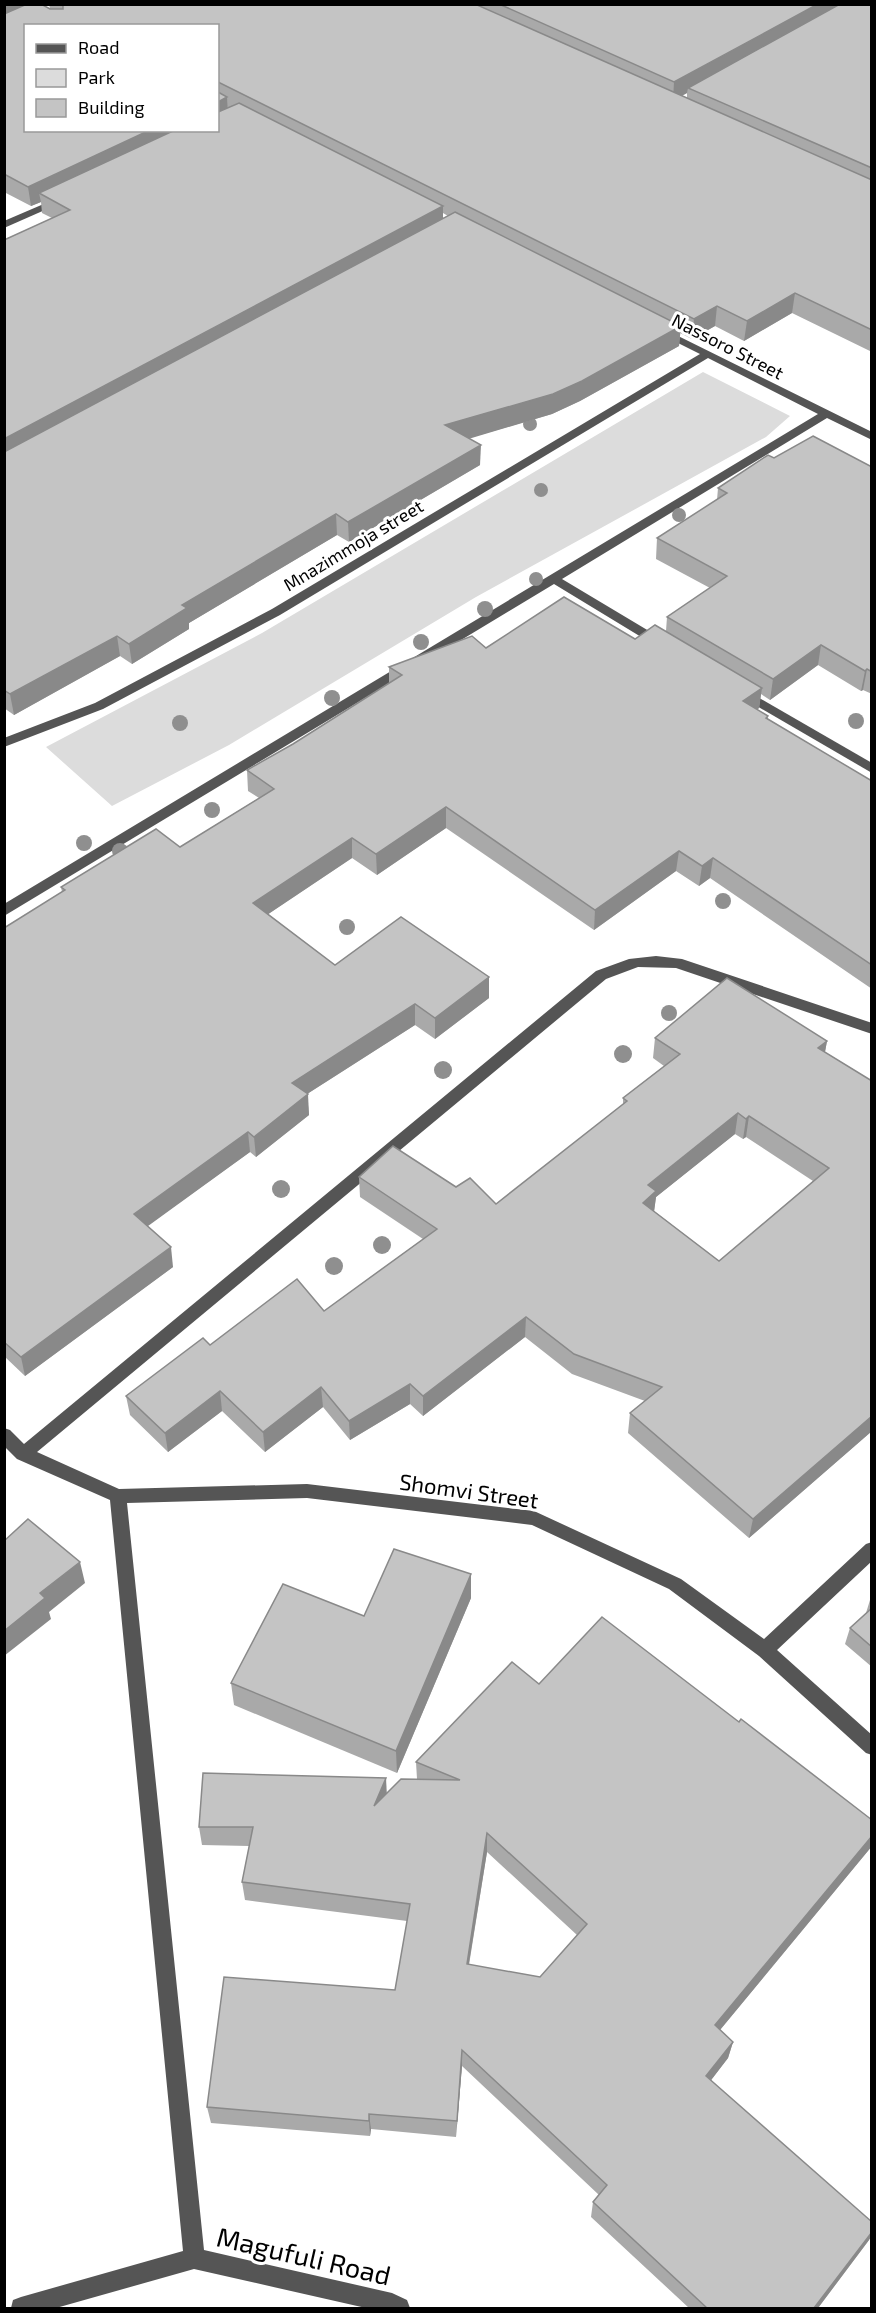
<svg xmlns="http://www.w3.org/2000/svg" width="876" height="2313" font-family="'Exo 2',sans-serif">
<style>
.green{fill:#dcdcdc}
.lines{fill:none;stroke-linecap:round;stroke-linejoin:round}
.minor{fill:#555;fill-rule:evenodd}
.tree{fill:#8f8f8f}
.wall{fill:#a9a9a9;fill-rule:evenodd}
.shaded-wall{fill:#898989}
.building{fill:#c4c4c4;stroke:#898989;stroke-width:1.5;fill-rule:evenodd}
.labels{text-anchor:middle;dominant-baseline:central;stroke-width:6;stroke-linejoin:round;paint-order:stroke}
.far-street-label{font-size:18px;fill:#000;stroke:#fff}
.street-label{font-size:22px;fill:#000;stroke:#fff}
.near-street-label{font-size:27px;fill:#000;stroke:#fff}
</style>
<rect width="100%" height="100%" fill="#fff"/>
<!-- green -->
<polygon class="green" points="703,372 790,416 766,437 476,597 229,745 112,806 46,747 262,633"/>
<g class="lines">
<!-- minor -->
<g class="minor">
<polygon points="60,197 65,200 63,202 4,228 4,221"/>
<polygon points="662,328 872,432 872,440 827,418 562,579 664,640 664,646 656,646 554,584 4,916 4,904 818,414 708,358 280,615 103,709 4,747 4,738 95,703 272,609 700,354 658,333 658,329"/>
<polygon points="742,688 872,763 872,773 738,695 736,692"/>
<polygon points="656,956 682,959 872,1023 872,1034 676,968 638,967 606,979 37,1452 119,1489 307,1484 534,1511 681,1579 764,1639 866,1544 872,1542 872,1561 777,1650 872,1735 872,1755 866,1753 759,1656 669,1589 532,1525 307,1498 127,1503 204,2250 392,2293 407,2300 410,2308 366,2308 194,2269 56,2308 11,2308 13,2300 21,2297 183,2251 110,1500 17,1459 4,1446 4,1428 10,1430 24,1444 596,971 629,959"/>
</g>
</g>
<!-- trees -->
<g class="tree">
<circle cx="530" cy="424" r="7"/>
<circle cx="541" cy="490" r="7"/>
<circle cx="679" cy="515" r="7"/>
<circle cx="536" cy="579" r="7"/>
<circle cx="485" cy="609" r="8"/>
<circle cx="421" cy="642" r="8"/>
<circle cx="332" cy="698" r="8"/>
<circle cx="856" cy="721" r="8"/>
<circle cx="180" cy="723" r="8"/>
<circle cx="212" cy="810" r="8"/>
<circle cx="84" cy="843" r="8"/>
<circle cx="120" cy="851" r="8"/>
<circle cx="723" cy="901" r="8"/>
<circle cx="347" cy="927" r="8"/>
<circle cx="669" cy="1013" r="8"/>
<circle cx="623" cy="1054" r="9"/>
<circle cx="443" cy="1070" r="9"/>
<circle cx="281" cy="1189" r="9"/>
<circle cx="382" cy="1245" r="9"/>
<circle cx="334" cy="1266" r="9"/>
</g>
<!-- wall -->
<g class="wall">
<path d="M4 4H48L44 6 50 9 49 4H872V352L792 313 744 341 715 326 692 339 680 333 679 346 580 401 552 414 469 438 480 465 349 542 337 535 189 623V629L132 664 120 656 14 715 4 708V240L52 218 42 213 41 202 31 206 4 192ZM218 26V130H26ZM687 93V98L682 96ZM443 213 448 216 443 218Z"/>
<polygon points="774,458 872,467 872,694 863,690 861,691 818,665 770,700 761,694 759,708 757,710 768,716 768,719 872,781 872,989 710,878 699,886 676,871 594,930 446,828 377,875 352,858 268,914 335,965 489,998 435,1039 415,1025 307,1094 309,1115 256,1157 250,1152 147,1226 173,1267 25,1376 4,1356 4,928 62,892 61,887 180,847 259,798 248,791 247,770 293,744 389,683 389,667 486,648 635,639 666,631 667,617 710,588 656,559 657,538 717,500 718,488"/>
<path d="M655 1038 827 1041 825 1052 872 1081V1431L749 1538 628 1433 630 1413 645 1401 572 1374 525 1337 423 1416 410 1404 350 1440 323 1407 265 1452 222 1411 168 1452 130 1415 126 1396 210 1345 324 1311 423 1239 360 1197 359 1177 456 1187 496 1204 623 1104V1098L664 1066 653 1058ZM735 1134 743 1139 746 1137 813 1181 719 1261 654 1211 656 1197Z"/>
<polygon points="471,1574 471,1598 397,1773 234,1705 231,1683 364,1616"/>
<polygon points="872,1599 872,1667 845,1644 850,1628 866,1613 870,1600"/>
<path d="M539 1684 739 1722 872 1820V1846L720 2030 733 2042 728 2058 711 2080 869 2240 818 2308H689L591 2217 593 2202 599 2195 462 2066 456 2137 371 2129 370 2136 211 2123 207 2107 395 1990 407 1921 245 1900 242 1882 249 1846 202 1845 199 1827 387 1793 417 1779 416 1762ZM487 1852 577 1935 540 1977 469 1965Z"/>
</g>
<!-- shaded-wall -->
<g class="shaded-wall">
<polygon points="4,4 48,4 4,22"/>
<polygon points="818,4 850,4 688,88 687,93 673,100 674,82"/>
<polygon points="227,97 228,116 218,122 218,102"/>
<polygon points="150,130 194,130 39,193 41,202 31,206 28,187"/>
<polygon points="443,206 443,225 4,461 4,439"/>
<polygon points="795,293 792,313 744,341 747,321"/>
<polygon points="717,306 715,326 692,339 694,319"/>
<polygon points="681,326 679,346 580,401 552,414 445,446 445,425"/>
<polygon points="481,445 480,465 349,542 348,522"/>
<polygon points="336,514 337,535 189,623 189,629 132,664 129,644 182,605"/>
<polygon points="117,636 120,656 14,715 10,694"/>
<polygon points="821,645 818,665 770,700 773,679"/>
<polygon points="867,669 863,690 861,691 865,671"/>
<polygon points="762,688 759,708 740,722 743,701"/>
<polygon points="446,807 446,828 377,875 376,854"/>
<polygon points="352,838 352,858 255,923 253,903"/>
<polygon points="679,851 676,871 594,930 595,910"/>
<polygon points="713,858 710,878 699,886 702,866"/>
<polygon points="489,977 489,998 435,1039 435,1018"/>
<polygon points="415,1004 415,1025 293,1103 292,1083"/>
<polygon points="827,1041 823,1062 818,1048"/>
<polygon points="308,1094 309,1115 256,1157 254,1137"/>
<polygon points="738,1113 735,1134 656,1197 654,1212 643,1203 648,1185"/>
<polygon points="749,1116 746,1137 743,1139 746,1119"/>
<polygon points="248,1132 250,1152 137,1234 134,1214"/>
<polygon points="171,1247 173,1267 25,1376 21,1357"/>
<polygon points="526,1317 525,1337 423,1416 423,1396"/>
<polygon points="410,1384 410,1404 350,1440 349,1421"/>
<polygon points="321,1387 323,1407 265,1452 263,1432"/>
<polygon points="220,1391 222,1411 168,1452 165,1433"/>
<polygon points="872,1416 872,1431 749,1538 753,1519"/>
<polygon points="80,1562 85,1583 49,1612 51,1619 4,1656 4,1631 40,1593"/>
<polygon points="471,1574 471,1598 397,1773 396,1751"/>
<polygon points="386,1778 387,1797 374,1806"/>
<polygon points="487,1833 487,1852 466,1981 467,1964"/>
<polygon points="872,1836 872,1846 710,2042 715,2025"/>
<polygon points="733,2042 728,2058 702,2092 706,2076"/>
<polygon points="462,2050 462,2066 456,2137 457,2121"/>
<polygon points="369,2114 371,2129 370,2136 369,2121"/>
<polygon points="872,2232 872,2236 818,2308 814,2308"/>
</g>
<!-- building -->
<g class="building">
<polygon points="27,4 41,4 50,9 63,9 63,6 61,4 475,4 872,180 872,330 795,293 747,321 717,306 694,319 218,82 218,26 26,26 26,130 150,130 28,187 4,174 4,14"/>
<polygon points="499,4 818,4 674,82"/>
<polygon points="840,4 872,4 872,168 688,88"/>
<polygon points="218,92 227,97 218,102"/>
<polygon points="239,103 443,206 4,439 4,240 70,210 39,193 175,130 218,130 218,112"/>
<polygon points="455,212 681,326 582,381 553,394 445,425 481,445 348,522 336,514 182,605 187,608 129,644 117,636 10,694 4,690 4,452"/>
<polygon points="813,436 872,467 872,672 867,669 865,671 821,645 773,679 667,617 727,576 657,538 727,493 718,488 768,455 774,458"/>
<polygon points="564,597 635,639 655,625 762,688 743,701 768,716 766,718 872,781 872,965 713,858 702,866 679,851 595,910 446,807 376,854 352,838 253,903 335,965 401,917 489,977 435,1018 415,1004 292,1083 308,1094 254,1137 248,1132 134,1214 171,1247 21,1357 4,1342 4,928 65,890 61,887 156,829 180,847 274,789 247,770 293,744 402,675 389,667 472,636 486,648"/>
<path d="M727 978 827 1041 818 1048 872 1081V1416L753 1519 630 1413 662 1387 574 1354 526 1317 423 1396 410 1384 349 1421 321 1387 263 1432 220 1391 165 1433 126 1396 203 1338 210 1345 297 1279 324 1311 437 1229 359 1177 393 1146 456 1187 470 1178 496 1204 627 1101 623 1098 680 1054 655 1038ZM738 1113 746 1119 749 1116 829 1168 719 1261 643 1203 656 1191 648 1185Z"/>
<polygon points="28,1519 80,1562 40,1593 45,1598 4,1631 4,1541"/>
<polygon points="394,1549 471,1574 396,1751 231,1683 283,1584 364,1616"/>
<polygon points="872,1608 872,1647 850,1628"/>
<path d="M602 1617 739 1722 741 1719 872 1820V1836L715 2025 733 2042 706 2076 872 2222V2232L814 2308H707L593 2202 607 2185 462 2050 457 2121 369 2114V2121L207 2107 224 1977 395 1990 410 1904 242 1882 253 1827H199L203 1773 386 1778 374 1806 401 1779 460 1780 416 1762 512 1662 539 1684ZM487 1833 587 1924 540 1977 467 1964Z"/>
</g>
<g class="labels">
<!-- far-street labels -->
<g class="far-street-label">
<text transform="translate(728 346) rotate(27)">Nassoro Street</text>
<text transform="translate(353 545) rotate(-31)">Mnazimmoja street</text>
</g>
<!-- street labels -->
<g class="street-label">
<text transform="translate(469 1490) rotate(8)">Shomvi Street</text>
</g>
<!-- near-street labels -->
<g class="near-street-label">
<text transform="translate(304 2255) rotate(13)">Magufuli Road</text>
</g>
</g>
<!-- border -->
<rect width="876" height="2313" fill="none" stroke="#000000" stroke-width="12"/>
<!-- legend -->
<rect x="24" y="24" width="195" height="108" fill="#ffffff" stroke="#999999" stroke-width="1.5"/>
<rect x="36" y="44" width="30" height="9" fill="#555555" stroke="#999999" stroke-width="1.5"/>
<text x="78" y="54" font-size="18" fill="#000000">Road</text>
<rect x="36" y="69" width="30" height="18" fill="#dcdcdc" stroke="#999999" stroke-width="1.5"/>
<text x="78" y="84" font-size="18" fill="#000000">Park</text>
<rect x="36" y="99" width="30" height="18" fill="#c4c4c4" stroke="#999999" stroke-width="1.5"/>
<text x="78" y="114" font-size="18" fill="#000000">Building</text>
</svg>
